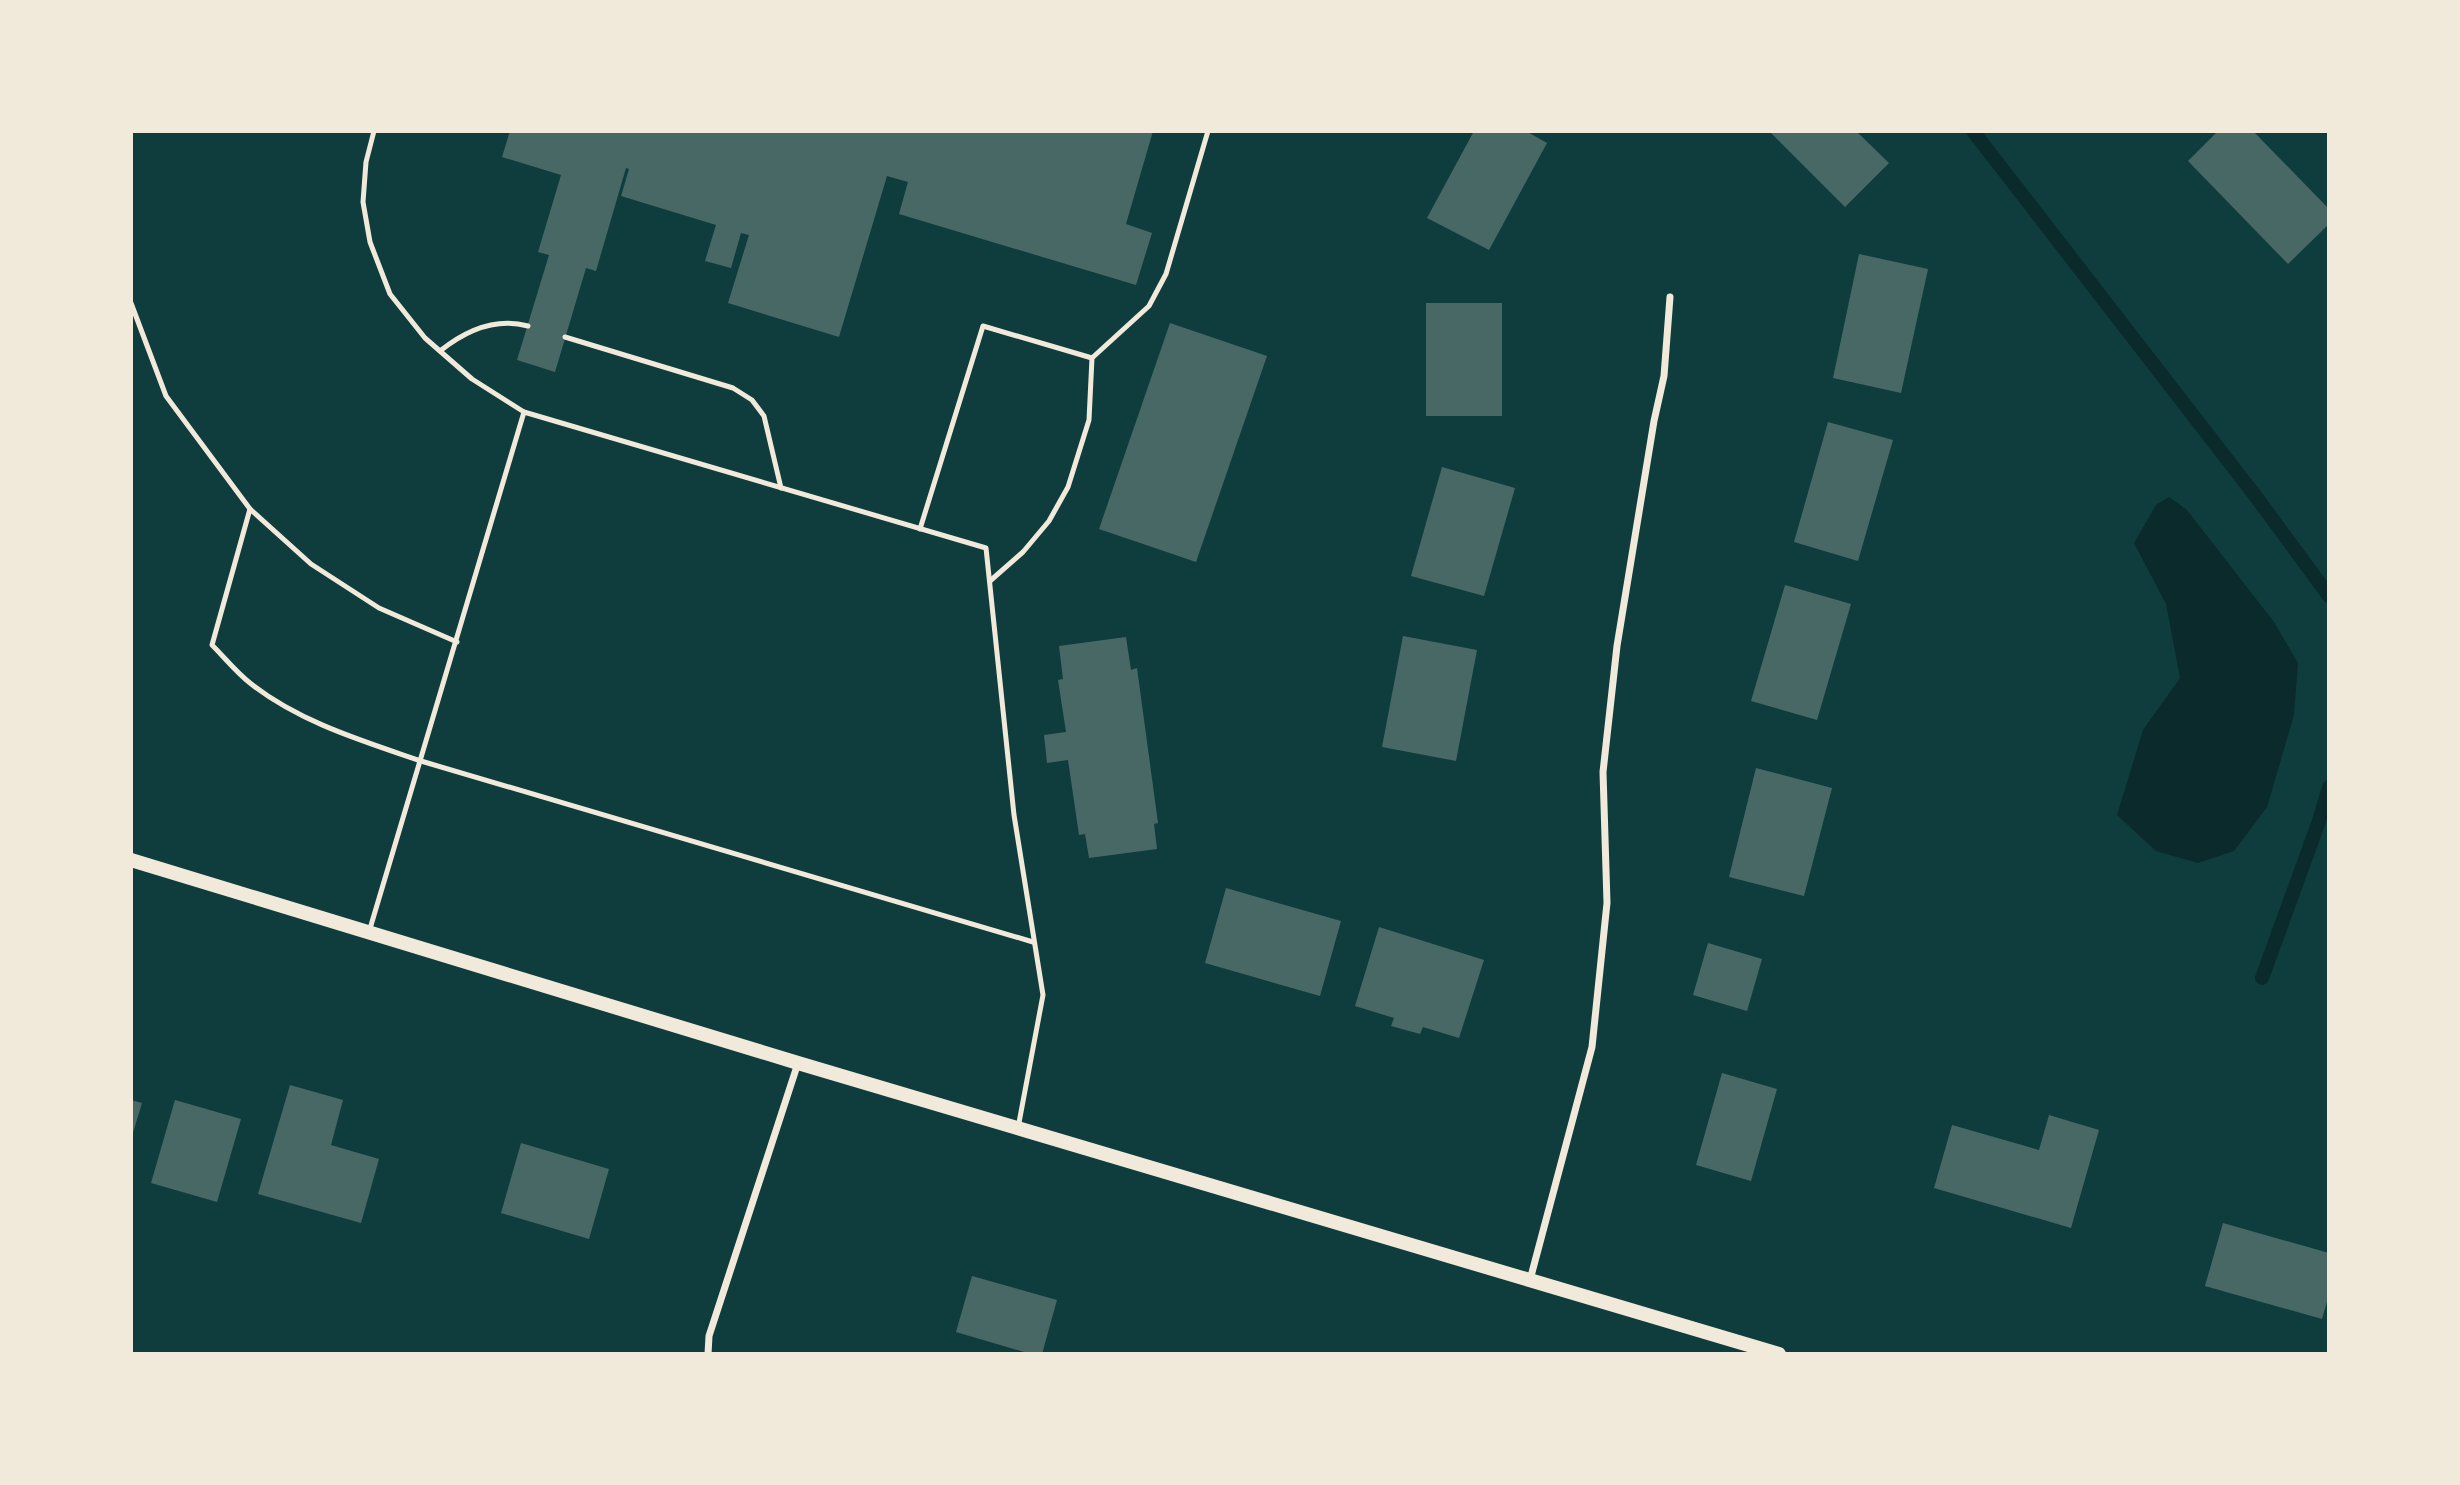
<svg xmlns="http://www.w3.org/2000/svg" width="2460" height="1485" font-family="'Golos Text',sans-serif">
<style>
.water{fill:#0a2a2b}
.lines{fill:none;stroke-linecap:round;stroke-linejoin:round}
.stream{stroke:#0a2a2b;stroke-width:14}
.building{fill:#486865}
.service{stroke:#f1e9da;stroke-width:5}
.minor{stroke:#f1e9da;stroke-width:7}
.secondary{stroke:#f1e9da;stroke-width:14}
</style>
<rect width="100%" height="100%" fill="#0f3d3e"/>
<!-- water -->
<polygon class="water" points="2169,497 2187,510 2274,622 2298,663 2294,715 2267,807 2234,851 2198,863 2156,851 2117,815 2143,730 2180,678 2166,604 2134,543 2156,505"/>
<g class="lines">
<!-- stream -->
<g class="stream">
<polyline points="1973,131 2257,498 2329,596"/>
<polyline points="2262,978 2319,821 2329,787"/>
</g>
</g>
<!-- building -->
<g class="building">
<polygon points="510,131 1153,131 1126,224 1152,233 1136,285 899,214 908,182 887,176 839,337 728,303 749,235 741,233 731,268 705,261 716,225 621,196 629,169 626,168 596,271 586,268 555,372 517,360 549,255 538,252 561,175 502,157"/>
<polygon points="1474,131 1526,131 1547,143 1489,250 1427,218"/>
<polygon points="1769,131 1856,131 1889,163 1845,207"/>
<polygon points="2218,131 2253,131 2329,209 2329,224 2288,264 2188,161"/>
<polygon points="1859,254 1928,269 1901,393 1833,378"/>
<rect x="1426" y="303" width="76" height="113"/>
<polygon points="1170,323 1267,356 1196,562 1099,529"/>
<polygon points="1828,422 1893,440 1858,561 1794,542"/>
<polygon points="1442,467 1515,488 1484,596 1411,576"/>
<polygon points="1785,585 1851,604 1817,720 1751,701"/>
<polygon points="1403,636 1477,650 1456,761 1382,747"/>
<polygon points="1126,637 1131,670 1137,668 1158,823 1154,824 1157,849 1089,858 1085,834 1079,835 1068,760 1047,763 1044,735 1066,732 1058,680 1063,679 1059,646"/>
<polygon points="1756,768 1832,788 1804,896 1729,877"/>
<polygon points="1226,888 1341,921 1320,996 1205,963"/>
<polygon points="1379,927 1484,960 1459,1038 1423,1027 1420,1034 1391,1026 1394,1018 1355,1006"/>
<polygon points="1708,943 1762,959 1747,1011 1693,995"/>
<polygon points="1722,1073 1777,1089 1751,1181 1696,1165"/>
<polygon points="290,1085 343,1100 331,1145 379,1159 361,1223 258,1194"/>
<polygon points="131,1100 142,1103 132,1136 131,1136"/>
<polygon points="175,1100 241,1119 217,1202 151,1183"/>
<polygon points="2049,1115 2099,1130 2071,1228 1934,1188 1952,1125 2039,1150"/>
<polygon points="521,1143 609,1169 589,1239 501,1213"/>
<polygon points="2223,1223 2329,1253 2329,1295 2322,1319 2205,1286"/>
<polygon points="972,1276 1057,1300 1042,1354 1031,1354 956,1332"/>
</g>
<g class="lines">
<!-- service -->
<g class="service">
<path d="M131 303 166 396 250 509 212 645C224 657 236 672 250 683 299 722 363 741 421 761L1033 942"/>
<polyline points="565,337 733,388 752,400 764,416 781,488"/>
<path d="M440 351C465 331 495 317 528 326"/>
<polyline points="524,412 986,548 1014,815 1043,995 1018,1128"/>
<polyline points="250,509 311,564 379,608 457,642"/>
<polyline points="920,529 983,326 1092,358"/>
<polyline points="990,581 1023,552 1049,521 1068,487 1089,420 1092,358 1149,306 1166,274 1208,131"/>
<polyline points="369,932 524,412 472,379 425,338 390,294 370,242 363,202 366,162 374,131"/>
</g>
<!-- minor -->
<g class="minor">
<polyline points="1530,1280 1592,1047 1607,903 1603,772 1617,646 1654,421 1664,376 1670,297"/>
<polyline points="708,1354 709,1336 798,1063"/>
</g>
<!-- secondary -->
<polyline class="secondary" points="131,860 798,1063 1779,1354"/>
</g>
<!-- border -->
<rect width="2460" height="1485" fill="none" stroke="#f1e9da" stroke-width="266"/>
</svg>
